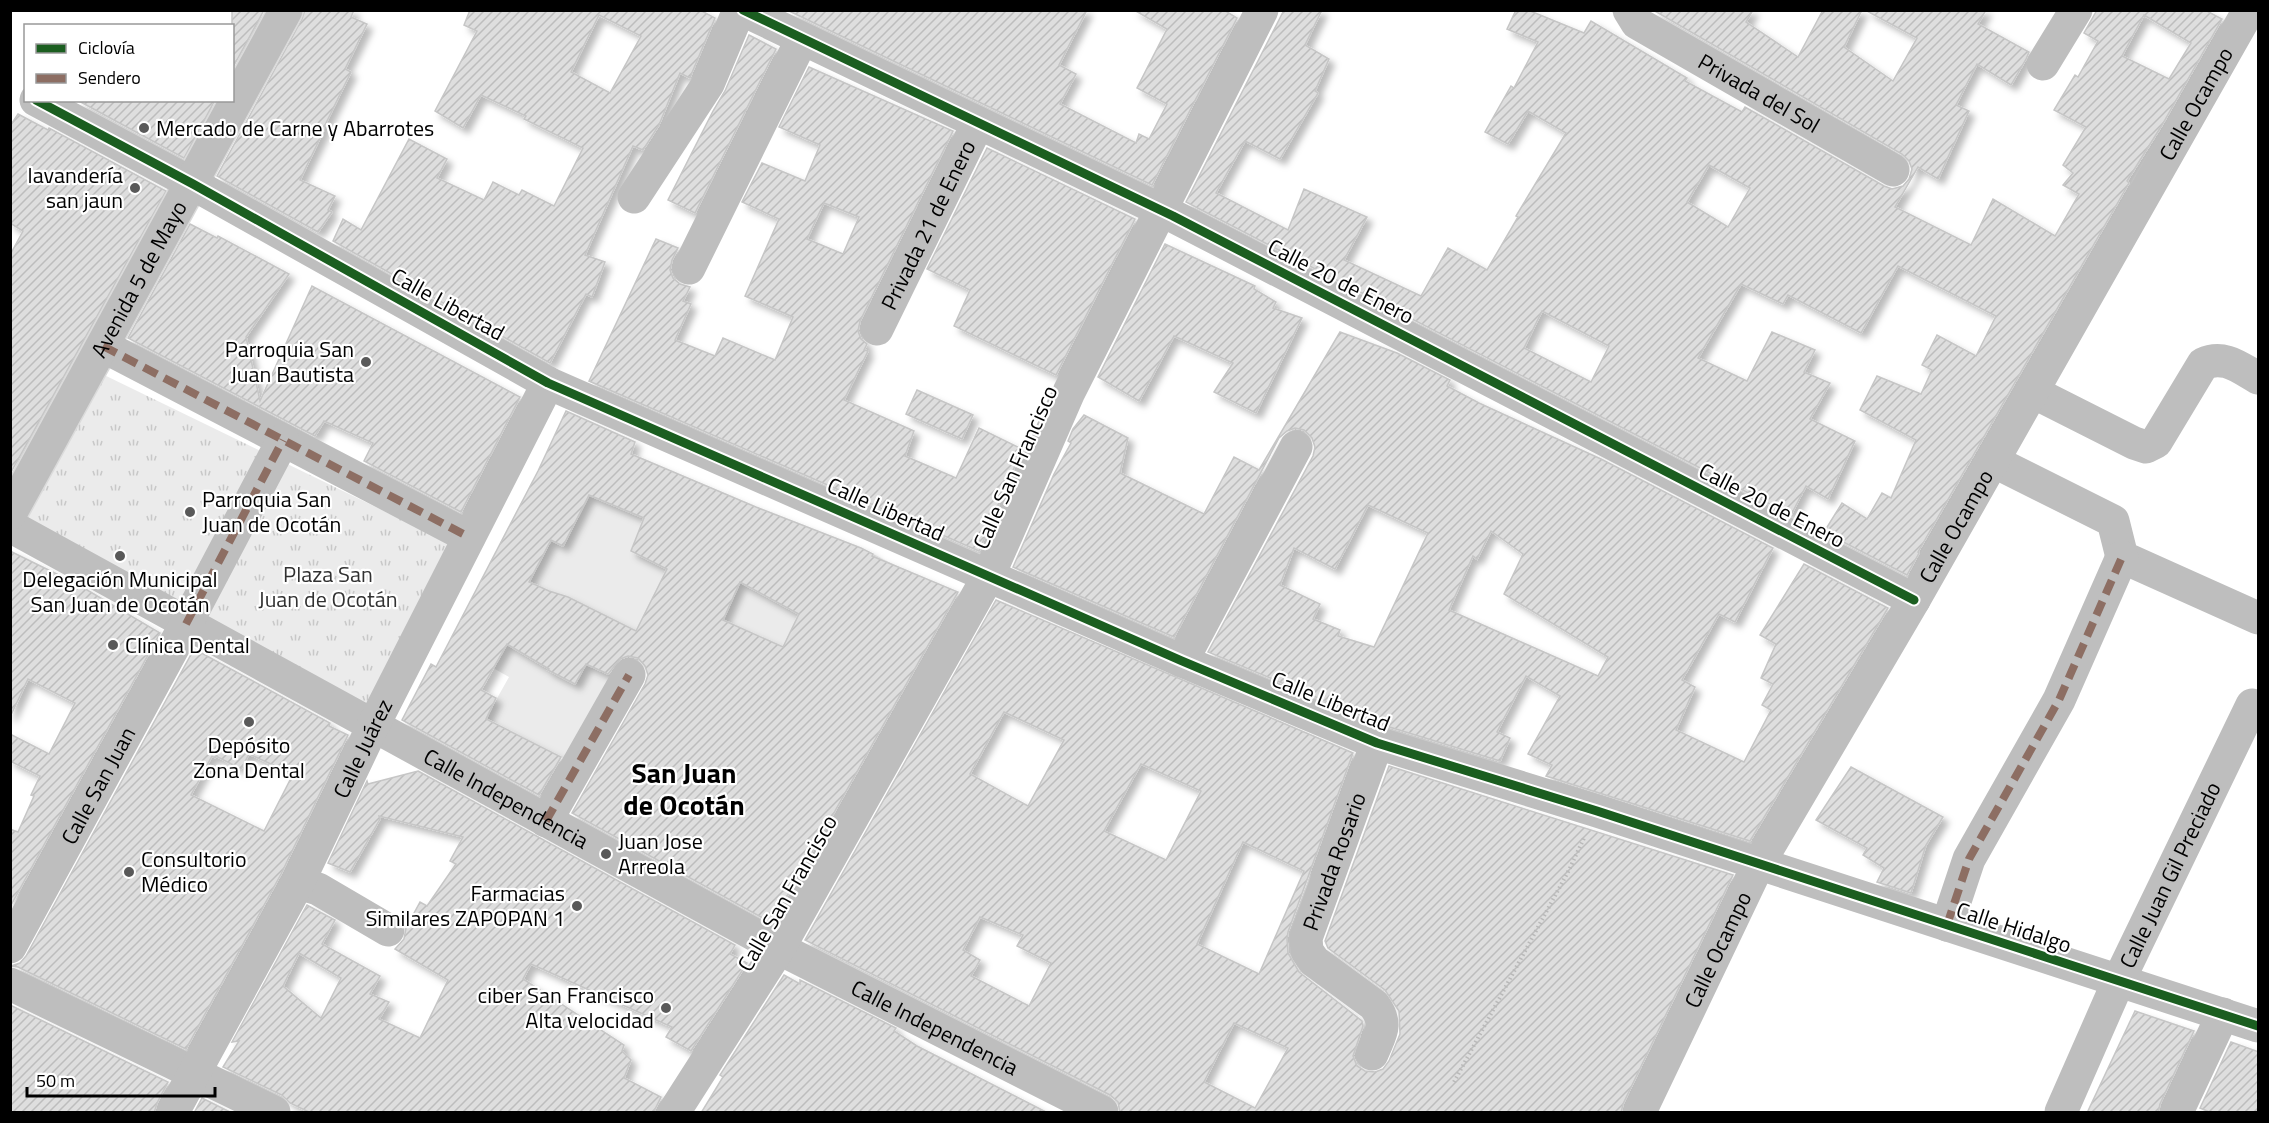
<svg xmlns="http://www.w3.org/2000/svg" width="2269" height="1123" font-family="'Titillium Web',sans-serif">
<style>
.green{fill:#ebebeb}
.park{fill:url(#park-tufts)}
.building{fill:url(#building-hatch);stroke:#c6c6c6;stroke-width:1.5;fill-rule:evenodd;filter:url(#shadow)}
.lines{fill:none;stroke-linecap:round;stroke-linejoin:round}
.major-casing{stroke:#dbdbdb;stroke-width:36}
.path{stroke:#b9b9b9;stroke-width:4;stroke-dasharray:1.5 3;stroke-linecap:butt}
.minor{stroke:#bebebe;stroke-width:33}
.major{stroke:#bebebe;stroke-width:33}
.quiet{stroke:#8d6e63;stroke-width:8;stroke-dasharray:15 8;stroke-linecap:butt}
.cycleway-casing{stroke:#fff;stroke-width:13}
.cycleway{stroke:#1b5e20;stroke-width:9}
.poi-dot{fill:#595959;stroke:#fff;stroke-width:2}
.labels{text-anchor:middle;dominant-baseline:central;stroke-width:4.5;stroke-linejoin:round;paint-order:stroke}
.street-label{font-size:22px;fill:#000;stroke:#fff}
.poi-label{font-size:22px;fill:#000;stroke:#fff;text-anchor:start}
.park-label{font-size:22px;fill:#313131;stroke:#fff}
.district-label{font-size:28px;font-weight:bold;fill:#000;stroke:#fff}
</style>
<defs>
<pattern id="park-tufts" width="24" height="20" patternUnits="userSpaceOnUse" patternTransform="scale(1.5)"><rect width="24" height="20" fill="#ebebeb"/><path d="M3 7l-1-3M5 7V3M7 7l1-3M15 17l-1-3M17 17v-4M19 17l1-3" fill="none" stroke="#c8c8c8"/></pattern>
<pattern id="building-hatch" width="6" height="6" patternUnits="userSpaceOnUse" patternTransform="scale(1.5)"><rect width="6" height="6" fill="#dedede"/><path d="M-1 1l2-2M0 6l6-6M5 7l2-2" fill="none" stroke="#bdbdbd"/></pattern>
<filter id="shadow"><feDropShadow dx="5.5" dy="5.5" stdDeviation="3" flood-color="#0004"/></filter>
</defs>
<rect width="100%" height="100%" fill="#fff"/>
<!-- green -->
<g class="green">
<polygon points="589,495 644,518 631,551 667,569 636,631 568,597 549,591 529,582 546,548 507,529 512,522 563,546"/>
<polygon points="873,554 903,569 891,592 783,647 722,619 740,582 760,593 851,602"/>
<polygon points="507,644 555,657 548,670 575,683 586,664 612,676 567,760 486,718 509,677 493,668"/>
</g>
<!-- park -->
<polygon class="park" points="98,372 452,544 369,715 18,519"/>
<!-- building -->
<g class="building">
<polygon points="232,10 264,10 232,69"/>
<polygon points="305,10 354,10 351,17 367,24 345,69 351,72 323,129 324,130 300,180 335,196 328,210 332,212 318,232 217,176 302,19"/>
<path d="M470 10H700L715 18 691 75 690 78 680 73 659 125 643 150 633 146 585 255 605 262 592 297 586 294 550 363 333 241 343 219 361 230 409 139 447 159 437 178 484 200 493 182 519 195 522 190 554 206 583 148 524 119 526 116 481 95 463 128 435 111 477 31 464 25ZM599 15 641 36 610 93 571 72Z"/>
<polygon points="787,10 1087,10 1059,65 1076,74 1060,104 1136,143 1139,134 1149,139 1167,104 1137,88 1167,29 1134,10 1224,10 1237,18 1152,185"/>
<path d="M1284 10H1322L1305 45 1329 59 1315 91 1318 93 1280 159 1245 141 1216 193 1288 230 1304 189 1367 217 1344 260 1421 296 1448 248 1487 270 1518 217 1516 216 1566 133 1528 111 1508 144 1485 132 1511 86 1514 88 1538 42 1507 29 1516 10H1528L1584 33 1591 21 1687 78 1685 81 1742 112 1745 107 1884 186 1892 189 1903 186 1909 179 1912 169 1909 161 1902 154 1653 10H1753L1746 22 1798 57 1823 10H1862L1844 47 1893 81 1917 38 1865 10H1986L1978 24 2029 52 2026 59 2011 85 1977 64 1956 105 1969 111 1938 179 1918 167 1895 207 1971 245 1993 199 2055 236 2079 194 2063 185 2073 173 2063 165 2086 127 2054 110 2075 75 2078 77 2098 41 2084 33 2097 10H2205L2222 19 2162 125 2127 181 2129 183 1918 552 1919 553 1907 575 1824 532 1842 503 1867 519 1882 493 1891 498 1916 440 1860 410 1877 376 1921 394 1932 370 1922 365 1937 335 1976 356 1996 316 1898 266 1861 333 1788 295 1783 304 1741 284 1698 358 1747 381 1772 332 1815 350 1804 372 1830 383 1810 419 1855 441 1828 499 1806 486 1791 515 1186 202ZM2144 15 2191 43 2169 79 2122 56ZM1709 165 1750 188 1728 227 1687 202ZM1542 311 1609 346 1591 382 1524 348Z"/>
<polygon points="749,35 776,49 695,213 668,200 713,111 725,91"/>
<path d="M809 67 953 131 860 321 858 331 861 339 867 344 864 350 868 351 844 400 914 431 905 456 956 478 979 428 1022 449 979 551 589 381 656 239 678 248 672 260 670 270 673 278 680 284 690 287 683 301 691 304 675 340 715 356 723 338 775 360 793 317 745 296 779 219 742 202 762 163 805 181 820 145 779 127ZM824 203 859 217 843 254 807 239Z"/>
<polygon points="77,100 215,100 184,158"/>
<polygon points="18,114 48,130 49,128 166,191 10,474 10,255 23,231 10,223 10,126"/>
<polygon points="987,148 1135,219 1056,375 954,326 970,290 927,269"/>
<polygon points="190,224 217,238 218,236 289,274 246,337 260,401 312,286 520,397 461,512 364,461 373,443 324,421 315,436 128,338"/>
<polygon points="1165,244 1255,286 1254,289 1276,302 1273,308 1302,318 1256,413 1214,392 1233,363 1174,336 1139,401 1098,377"/>
<path d="M1340 332 1397 353 1450 380 1447 386 1479 403 1601 459 1773 548 1735 622 1719 614 1682 680 1695 687 1676 730 1744 762 1771 710 1762 705 1773 684 1761 678 1776 644 1760 635 1804 564 1888 608 1750 841 1546 776 1552 765 1528 754 1560 696 1526 676 1497 732 1510 738 1500 761 1383 725 1208 652 1313 456 1315 447 1312 438 1304 430 1295 428 1287 431 1279 438 1174 637 1013 567 1054 474 1071 443 1068 441 1073 429 1084 415 1128 438 1120 473 1204 514 1234 457 1259 470ZM1368 505 1428 533 1374 647 1338 636 1340 630 1313 619 1320 604 1280 585 1294 548 1335 569ZM1491 531 1523 554 1504 594 1608 657 1598 676 1449 610 1473 556 1477 559Z"/>
<polygon points="917,390 973,415 962,439 906,414"/>
<path d="M566 411 635 442 631 454 756 507 861 548 873 554 872 556 958 592 772 923 572 813 645 684 648 675 645 666 638 658 628 656 620 659 608 674 586 664 575 684 548 670 549 669 507 644 481 690 496 698 486 719 561 757 539 795 402 720 431 664 436 667 538 471ZM589 495 644 518 631 551 667 569 636 631 568 597 549 591 529 582 551 540 563 546ZM740 582 799 614 783 647 723 620Z"/>
<polygon points="10,551 77,584 160,633 10,907 10,829 18,832 34,796 31,795 40,776 10,761 10,734 49,754 75,703 28,679 10,717"/>
<path d="M996 600 1353 753 1288 932 1287 939 1288 953 1299 972 1362 1021 1363 1026 1353 1056 1357 1066 1365 1071 1375 1072 1383 1069 1389 1061 1400 1034 1399 1011 1385 990 1328 948 1325 941 1389 766 1733 875 1623 1104 1621 1113H1120L1118 1102 1110 1095 805 940ZM1004 712 1064 740 1028 806 970 774ZM1141 764 1201 791 1166 860 1104 831ZM1243 842 1304 871 1259 974 1197 944ZM980 917 1023 935 1017 946 1051 963 1029 1006 971 976 980 960 963 950ZM1234 1023 1288 1048 1255 1108 1204 1082Z"/>
<path d="M194 649 330 723 329 726 348 735 281 874 186 1049 18 967 11 966 20 963 26 956ZM249 754 293 774 264 831 191 795 212 756 215 758 216 756 241 769Z"/>
<polygon points="1851,767 1943,817 1926,845 1911,893 1877,882 1884,868 1863,855 1867,848 1816,820"/>
<path d="M418 771 735 945 730 954 747 963 691 1051 666 1037 672 1027 531 964 523 979 624 1045 622 1051 631 1060 624 1078 661 1097 653 1113H311L290 1103 282 1095 223 1067 239 1041 232 1042 307 905 335 920 322 944 380 976 370 994 389 1002 379 1019 420 1038 448 980 395 949 404 939 406 928 420 902 427 906 456 864 450 861 463 837 379 816 380 819 350 872 328 863 367 781 368 784ZM299 953 341 978 321 1018 283 986Z"/>
<polygon points="784,975 800,984 800,980 896,1028 894,1031 917,1046 1048,1113 701,1113 723,1077 720,1075"/>
<polygon points="10,1005 168,1082 157,1103 154,1113 10,1113"/>
<polygon points="2135,1011 2194,1031 2160,1104 2158,1113 2087,1113"/>
<polygon points="2231,1042 2259,1052 2259,1113 2212,1113 2200,1108"/>
<polygon points="202,1098 232,1113 194,1113"/>
</g>
<g class="lines">
<defs>
<g id="major">
<path id="s9" d="M10 514 286 10"/>
</g>
</defs>
<!-- major casing -->
<use href="#major" class="major-casing"/>
<!-- path -->
<polyline class="path" points="1454,1082 1569,870 1585,836"/>
<!-- minor -->
<g class="minor">
<polyline points="743,10 1173,216 1914,600"/>
<path id="s1" d="M1629 10 1637 23 1893 170"/>
<polyline points="2043,64 2076,10"/>
<polyline points="36,100 193,184 548,383 1182,661 1377,743 1597,811 2258,1026"/>
<polyline points="634,197 708,84 739,10"/>
<polyline points="689,268 802,39"/>
<path id="s2" d="M877 329 978 123"/>
<polyline points="103,346 469,537"/>
<path d="M2031 391 2134 443 2146 447 2156 442 2203 364C2224 354 2240 368 2258 378"/>
<polyline points="1993,461 2113,521 2122,557 2258,618"/>
<path id="s3" d="M10 526 786 952 1102 1112"/>
<polyline points="1182,661 1296,447"/>
<polyline points="546,821 629,675"/>
<polyline points="298,883 318,889 388,930"/>
<polyline points="1947,925 1969,859 2059,700 2122,557"/>
<path id="s4" d="M10 947 186 624 283 440"/>
<polyline points="10,984 274,1112"/>
<path id="s5" d="M1372 1054C1380 1034 1389 1025 1374 1005L1314 961 1307 951 1306 938 1377 743"/>
<path id="s6" d="M173 1112 298 883 373 726 548 383"/>
<polyline points="674,1112 779,948 989,575 1069,392 1262,10"/>
<path id="s7" d="M1640 1112 1758 865 1914 600 2249 10"/>
<path id="s8" d="M2061 1112 2119 980 2252 705"/>
<polyline points="2177,1112 2223,1014"/>
</g>
<!-- major -->
<use href="#major" class="major"/>
<!-- quiet -->
<g class="quiet">
<polyline points="103,346 469,537"/>
<polyline points="186,624 283,440"/>
<polyline points="546,821 629,675"/>
<polyline points="1947,925 1969,859 2059,700 2122,557"/>
</g>
<defs>
<g id="cycleway">
<polyline points="743,10 1173,216 1914,600"/>
<polyline points="36,100 193,184 548,383 1182,661 1377,743 1597,811 2258,1026"/>
</g>
</defs>
<!-- cycleway casing -->
<use href="#cycleway" class="cycleway-casing"/>
<!-- cycleway -->
<use href="#cycleway" class="cycleway"/>
</g>
<!-- markers -->
<g class="poi-dot">
<circle cx="144" cy="128" r="6"/>
<circle cx="135" cy="188" r="6"/>
<circle cx="366" cy="362" r="6"/>
<circle cx="190" cy="512" r="6"/>
<circle cx="120" cy="556" r="6"/>
<circle cx="113" cy="645" r="6"/>
<circle cx="249" cy="722" r="6"/>
<circle cx="606" cy="854" r="6"/>
<circle cx="129" cy="872" r="6"/>
<circle cx="577" cy="906" r="6"/>
<circle cx="666" cy="1008" r="6"/>
</g>
<g class="labels">
<!-- street labels -->
<g class="street-label">
<text stroke="none"><textPath href="#s1" startOffset="156">Privada del Sol</textPath></text>
<text stroke="none"><textPath href="#s7" startOffset="1152">Calle Ocampo</textPath></text>
<text stroke="none"><textPath href="#s2" startOffset="116">Privada 21 de Enero</textPath></text>
<text stroke="none"><textPath href="#s9" startOffset="268">Avenida 5 de Mayo</textPath></text>
<text transform="translate(1341 281) rotate(27)">Calle 20 de Enero</text>
<text transform="translate(448 304) rotate(29)">Calle Libertad</text>
<text transform="translate(1015 467) rotate(-66)">Calle San Francisco</text>
<text transform="translate(1772 505) rotate(27)">Calle 20 de Enero</text>
<text transform="translate(886 509) rotate(24)">Calle Libertad</text>
<text stroke="none"><textPath href="#s7" startOffset="666">Calle Ocampo</textPath></text>
<text transform="translate(1331 701) rotate(22)">Calle Libertad</text>
<text stroke="none"><textPath href="#s6" startOffset="410">Calle Juárez</textPath></text>
<text stroke="none"><textPath href="#s4" startOffset="184">Calle San Juan</textPath></text>
<text stroke="none"><textPath href="#s3" startOffset="566">Calle Independencia</textPath></text>
<text stroke="none"><textPath href="#s5" startOffset="234">Privada Rosario</textPath></text>
<text stroke="none"><textPath href="#s8" startOffset="261">Calle Juan Gil Preciado</textPath></text>
<text transform="translate(787 893) rotate(-60)">Calle San Francisco</text>
<text transform="translate(2014 927) rotate(18)">Calle Hidalgo</text>
<text stroke="none"><textPath href="#s7" startOffset="180">Calle Ocampo</textPath></text>
<text stroke="none"><textPath href="#s3" startOffset="1052">Calle Independencia</textPath></text>
</g>
<!-- poi labels -->
<g class="poi-label">
<text x="156" y="128">Mercado de Carne y Abarrotes</text>
<text x="123" y="175" text-anchor="end">lavandería<tspan x="123" dy="25">san jaun</tspan></text>
<text x="354" y="349" text-anchor="end">Parroquia San<tspan x="354" dy="25">Juan Bautista</tspan></text>
<text x="202" y="499">Parroquia San<tspan x="202" dy="25">Juan de Ocotán</tspan></text>
<text x="120" y="579" text-anchor="middle">Delegación Municipal<tspan x="120" dy="25">San Juan de Ocotán</tspan></text>
<text x="125" y="645">Clínica Dental</text>
<text x="249" y="745" text-anchor="middle">Depósito<tspan x="249" dy="25">Zona Dental</tspan></text>
<text x="618" y="841">Juan Jose<tspan x="618" dy="25">Arreola</tspan></text>
<text x="141" y="859">Consultorio<tspan x="141" dy="25">Médico</tspan></text>
<text x="565" y="893" text-anchor="end">Farmacias<tspan x="565" dy="25">Similares ZAPOPAN 1</tspan></text>
<text x="654" y="995" text-anchor="end">ciber San Francisco<tspan x="654" dy="25">Alta velocidad</tspan></text>
</g>
<!-- park labels -->
<g class="park-label">
<text x="328" y="574">Plaza San<tspan x="328" dy="25">Juan de Ocotán</tspan></text>
</g>
<!-- district labels -->
<g class="district-label">
<text x="684" y="772">San Juan<tspan x="684" dy="32">de Ocotán</tspan></text>
</g>
</g>
<!-- border -->
<rect width="2269" height="1123" fill="none" stroke="#000000" stroke-width="24"/>
<!-- legend -->
<rect x="24" y="24" width="210" height="78" fill="#ffffff" stroke="#999999" stroke-width="1.5"/>
<rect x="36" y="44" width="30" height="9" fill="#1b5e20" stroke="#999999" stroke-width="1.5"/>
<text x="78" y="54" font-size="18" fill="#000000">Ciclovía</text>
<rect x="36" y="74" width="30" height="9" fill="#8d6e63" stroke="#999999" stroke-width="1.5"/>
<text x="78" y="84" font-size="18" fill="#000000">Sendero</text>
<!-- scale -->
<path d="M27 1087v9h188v-9" fill="none" stroke="#000000" stroke-width="3"/>
<text x="36" y="1087" font-size="18" fill="#000000" stroke="#ffffff" stroke-width="4.5" paint-order="stroke">50 m</text>
</svg>
